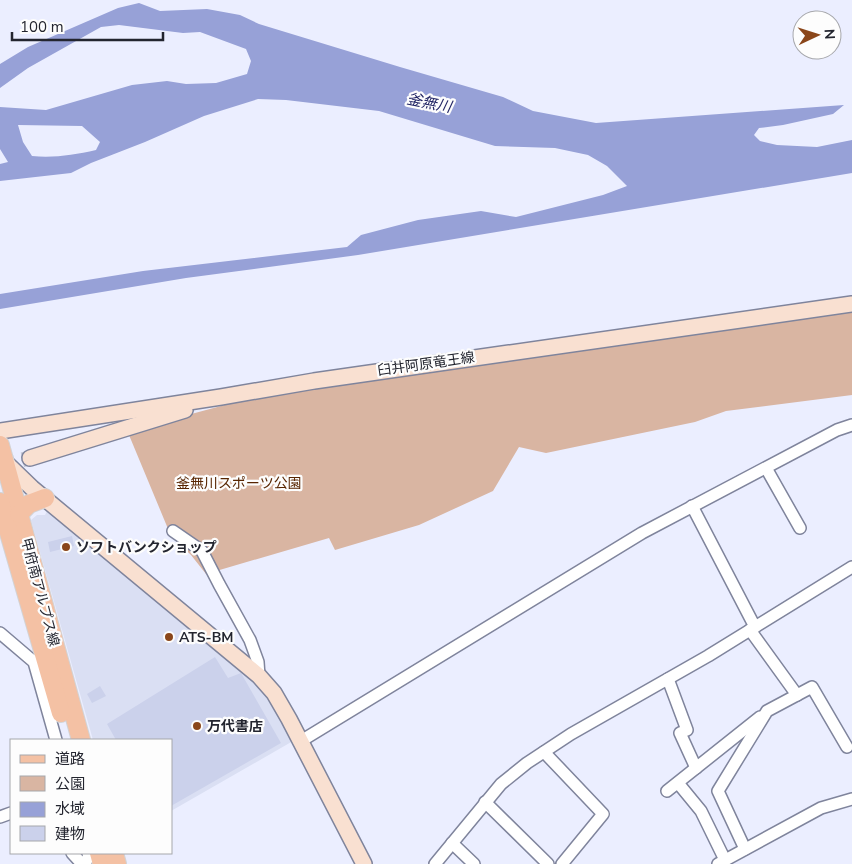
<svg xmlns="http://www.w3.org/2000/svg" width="852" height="864" font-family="'Nunito Sans','Noto Sans JP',sans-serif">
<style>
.built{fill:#dadff3}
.green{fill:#d9b5a2}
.water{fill:#97a1d7;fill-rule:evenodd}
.building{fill:#cbd1eb}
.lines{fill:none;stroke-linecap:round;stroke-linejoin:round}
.secondary-tunnel{stroke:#c3c6d5;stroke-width:15;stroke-dasharray:15 8;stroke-linecap:butt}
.street-casing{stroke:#7f849c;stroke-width:14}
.secondary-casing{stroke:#7f849c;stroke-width:18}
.primary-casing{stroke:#d3d3d5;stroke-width:20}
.street{stroke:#fff;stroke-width:11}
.secondary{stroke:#f9e0d1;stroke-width:15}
.primary{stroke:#f4c1a4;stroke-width:18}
.poi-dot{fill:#8a461a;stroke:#fdfdfd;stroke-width:2}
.labels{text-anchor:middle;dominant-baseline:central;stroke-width:4.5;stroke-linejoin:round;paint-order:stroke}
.street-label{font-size:14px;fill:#23252f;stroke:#fdfdfd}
.park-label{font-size:14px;fill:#582501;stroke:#fdfdfd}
.poi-label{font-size:14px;font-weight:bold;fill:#23252f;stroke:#fdfdfd;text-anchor:start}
.water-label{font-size:15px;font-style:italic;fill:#232665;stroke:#fdfdfd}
</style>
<rect width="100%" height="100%" fill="#ebeeff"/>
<!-- built -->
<polygon class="built" points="47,511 203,635 256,683 285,723 293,741 171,811 171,740 93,740 31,520 37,515 45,515"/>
<!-- green -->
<polygon class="green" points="852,311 852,395 726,411 695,422 546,453 519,447 493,491 419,525 335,550 329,538 206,574 191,555 171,536 129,435 169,420 247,399"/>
<!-- water -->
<path class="water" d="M139 3 160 11 207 9 240 15 259 24 400 67 503 97 533 111 596 123 844 105 833 114 783 125 759 128 754 135 760 141 777 145 817 147 852 140V173L358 255 186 278 0 309V294L143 271 347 247 361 235 418 220 481 211 516 217 603 195 627 186 607 166 588 155 555 148 495 146 379 111 286 100 258 99 204 116 145 142 91 163 71 173 0 181V164L8 162 0 149V107L46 110 132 85 167 81 186 84 216 83 247 74 251 61 246 49 200 32 183 33 119 25 101 27 28 68 0 88V64L28 47 118 8ZM18 125 82 126 100 142 96 150C74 155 54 158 32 156L23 142Z"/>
<!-- building -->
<g class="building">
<polygon points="72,536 74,546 50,552 48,542"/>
<polygon points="215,657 228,678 241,673 281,743 171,806 171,740 116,740 107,724"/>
<polygon points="100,686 106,696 92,703 87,694"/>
</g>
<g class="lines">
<!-- secondary-tunnel -->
<polyline class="secondary-tunnel" points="0,465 30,458"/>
<defs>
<g id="street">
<polyline points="766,468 800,528"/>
<polyline points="692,506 755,627"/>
<polyline points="173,531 202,551 219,584 250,640 258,662 259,676"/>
<polyline points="750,630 797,695"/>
<polyline points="0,633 34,662 56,740"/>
<polyline points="668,679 687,730 680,733 696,768"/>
<polyline points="301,741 642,533 837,430 852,425"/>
<polyline points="544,752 603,814 562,864"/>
<polyline points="678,783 701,811 725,860"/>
<polyline points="667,791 760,717"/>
<polyline points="485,802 548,864"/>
<polyline points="0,817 11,813"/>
<polyline points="452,843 474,864"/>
<polyline points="745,849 718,791 767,711 812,687 847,747"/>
<polyline points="72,853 82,864"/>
<polyline points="85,864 89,855 88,853"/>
<polyline points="435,864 501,784 527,763 571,734 708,656 852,567"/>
<polyline points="718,864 821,808 852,799"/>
</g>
<g id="secondary">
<polyline points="0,431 221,397 314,381 852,304"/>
<polyline points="30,458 185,410"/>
<polyline points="3,460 32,488 259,676 274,693 289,719 364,864"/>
</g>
<g id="primary">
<polyline points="0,445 81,740"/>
<polyline points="0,502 61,713"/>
<polyline points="19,514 29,504 45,498"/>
<polyline points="99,853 102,864"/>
<polyline points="114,853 117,864"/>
</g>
</defs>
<!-- street casing -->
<use href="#street" class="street-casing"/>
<!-- secondary casing -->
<use href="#secondary" class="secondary-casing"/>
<!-- primary casing -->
<use href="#primary" class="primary-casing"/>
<!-- street -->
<use href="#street" class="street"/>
<!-- secondary -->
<use href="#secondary" class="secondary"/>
<!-- primary -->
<use href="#primary" class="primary"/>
</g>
<!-- markers -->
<g class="poi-dot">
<circle cx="66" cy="547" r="5"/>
<circle cx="169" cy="637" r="5"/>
<circle cx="197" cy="726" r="5"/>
</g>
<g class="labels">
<!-- street labels -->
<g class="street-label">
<text transform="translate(426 364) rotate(-8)">臼井阿原竜王線</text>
<text transform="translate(40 592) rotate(75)">甲府南アルプス線</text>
</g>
<!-- park labels -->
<g class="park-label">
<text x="239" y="483">釜無川スポーツ公園</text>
</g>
<!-- poi labels -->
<g class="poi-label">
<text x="76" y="547">ソフトバンクショップ</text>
<text x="179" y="637">ATS-BM</text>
<text x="207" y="726">万代書店</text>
</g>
<!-- water labels -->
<g class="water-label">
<text transform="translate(429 103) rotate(11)">釜無川</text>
</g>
</g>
<!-- legend -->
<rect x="10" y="739" width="162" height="115" fill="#fdfdfd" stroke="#a6a7ab"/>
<rect x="20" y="755" width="25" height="8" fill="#f4c1a4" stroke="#a6a7ab"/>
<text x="55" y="764" font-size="15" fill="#23252f">道路</text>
<rect x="20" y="776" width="25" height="15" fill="#d9b5a2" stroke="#a6a7ab"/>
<text x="55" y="789" font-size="15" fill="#23252f">公園</text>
<rect x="20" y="802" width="25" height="15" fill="#97a1d7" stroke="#a6a7ab"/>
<text x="55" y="814" font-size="15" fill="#23252f">水域</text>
<rect x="20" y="826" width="25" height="15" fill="#cbd1eb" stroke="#a6a7ab"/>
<text x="55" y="839" font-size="15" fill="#23252f">建物</text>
<!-- north arrow -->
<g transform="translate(817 35) rotate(86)"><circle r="24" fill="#fdfdfd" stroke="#a6a7ab"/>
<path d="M0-4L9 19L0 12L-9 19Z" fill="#8a461a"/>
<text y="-8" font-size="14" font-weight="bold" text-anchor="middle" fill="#23252f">N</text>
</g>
<!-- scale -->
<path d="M12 32v8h151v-8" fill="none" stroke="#23252f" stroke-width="2.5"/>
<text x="20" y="32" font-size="15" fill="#23252f" stroke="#fdfdfd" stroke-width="4" paint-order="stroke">100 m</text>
</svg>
